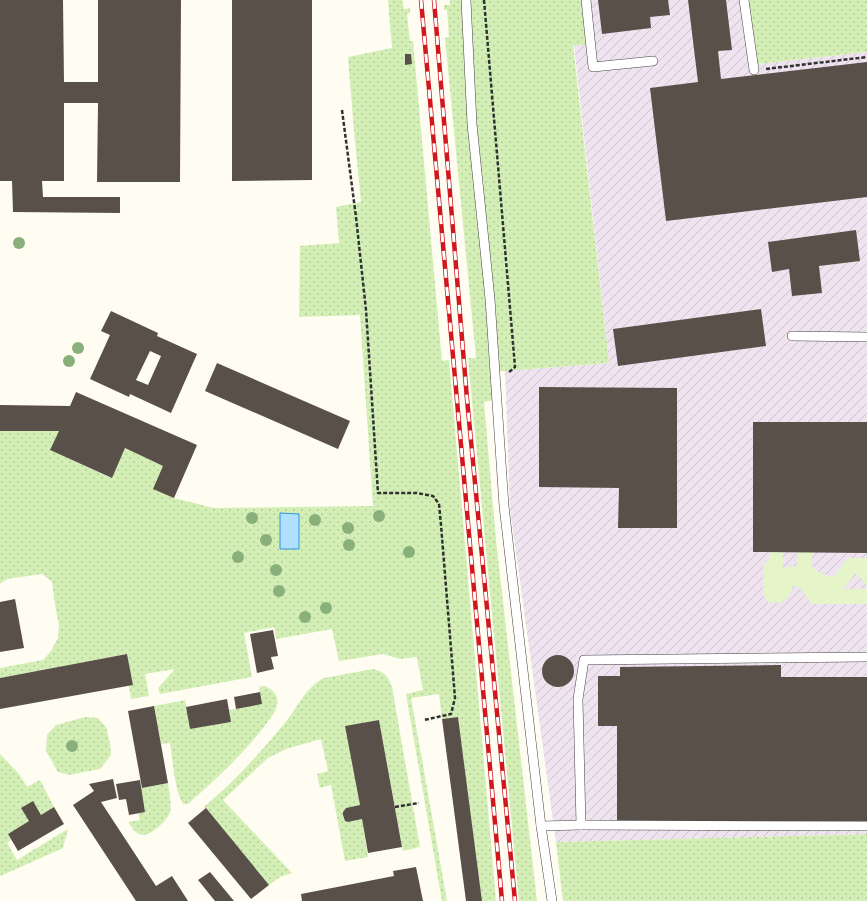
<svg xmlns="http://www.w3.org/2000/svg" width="867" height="901" font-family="'Source Serif 4',serif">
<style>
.industrial{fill:url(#industrial-furrows)}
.grass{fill:url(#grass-dots)}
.pitch{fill:#e5f5c9}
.water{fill:#b0e0fd;stroke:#2e96dd}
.building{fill:#5a504a;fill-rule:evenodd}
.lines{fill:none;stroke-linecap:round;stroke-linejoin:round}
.service-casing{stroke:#424242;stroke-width:10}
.path{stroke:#313131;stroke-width:2.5;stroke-dasharray:4 2;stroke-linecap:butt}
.service{stroke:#fff;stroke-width:9}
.rail-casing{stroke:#d1161e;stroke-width:4.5}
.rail{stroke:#fff;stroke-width:3;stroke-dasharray:9;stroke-linecap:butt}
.tree{fill:#89af7a}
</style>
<defs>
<pattern id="industrial-furrows" width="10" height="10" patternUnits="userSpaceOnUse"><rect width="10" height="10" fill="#eee3ef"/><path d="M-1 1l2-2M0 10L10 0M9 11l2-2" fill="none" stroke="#cbc2cc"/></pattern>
<pattern id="grass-dots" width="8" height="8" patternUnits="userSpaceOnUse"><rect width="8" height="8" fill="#d3efb6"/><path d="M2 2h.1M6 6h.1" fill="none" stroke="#b4cc9b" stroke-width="1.8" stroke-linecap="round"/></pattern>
</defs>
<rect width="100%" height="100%" fill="#fffdf2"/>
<!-- industrial -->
<polygon class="industrial" points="569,0 748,0 757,64 867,52 867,834 556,842 510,509 505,371 609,363"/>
<!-- grass -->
<g class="grass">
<polygon points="388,0 402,0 404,9 410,8 410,13 407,14 410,41 413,41 442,361 449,360 496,901 482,901 458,717 442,719 439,694 411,698 447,901 442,901 406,694 423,690 417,657 400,659 383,654 339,661 332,629 276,639 274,627 244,633 252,677 160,694 158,688 175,669 145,674 149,696 131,699 129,685 133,685 127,654 0,678 0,668 43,660 51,651 58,638 59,625 56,611 52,582 42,574 7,579 0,584 0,431 59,431 50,450 111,478 125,448 163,466 174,498 214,508 373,506 360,315 299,317 300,246 339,243 336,207 361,202 354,131 348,57 392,48"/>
<polygon points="450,0 582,0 586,45 573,45 609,363 492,372 494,400 484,402 496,540 537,901 519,901 468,358 476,358 445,38 449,37 447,10 444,10 444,5 450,5"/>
<polygon points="748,0 867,0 867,52 757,64"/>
<path d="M373 669C385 672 388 676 392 687L420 847 403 851 379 720 346 726 360 805 346 808 343 812C344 826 352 821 362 819L368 857 345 861 331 785 320 788 317 774 328 771 321 739 286 749 268 758 223 800 292 873 280 877 269 885 204 807C234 782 260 753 284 724 297 709 305 687 324 678Z"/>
<path d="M265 686C273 690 279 695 277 705 276 712 270 718 266 724 244 754 216 779 188 804H183C174 788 173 761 170 743L161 744 154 706 185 700 190 729 231 722 229 710 261 704 259 687Z"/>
<polygon points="85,717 98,718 106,727 110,743 111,755 100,769 69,775 58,772 46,751 47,735 56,725"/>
<polygon points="0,754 19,774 27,787 40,780 54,807 41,815 33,802 29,821 8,834 11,840 7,843 17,860 68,829 63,848 14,870 0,876"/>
<path d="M168 783C169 791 172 805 170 812 168 820 151 836 142 835 135 834 131 826 128 822L140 820 138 813 145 812 141 788Z"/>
<polygon points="867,834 867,901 563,901 556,842"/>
</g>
<!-- pitch -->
<path class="pitch" d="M771 552H783V570L787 567 797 566V552H814C813 555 811 559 811 562 811 570 826 576 833 577L848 558H867V586L856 573 843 589H867V604H812L799 587 793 586 789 596 781 603 768 602 763 594V566L769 559Z"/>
<!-- water -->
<polygon class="water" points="280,513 299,514 299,549 280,549"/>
<!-- building -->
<g class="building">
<polygon points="0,0 63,0 64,82 98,82 98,0 181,0 180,182 97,182 98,103 64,103 64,181 42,181 43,197 120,197 120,213 13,212 12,181 0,181"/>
<polygon points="232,0 312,0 312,180 232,181"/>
<polygon points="598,0 668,0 670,15 650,17 651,28 602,34"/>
<polygon points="688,0 726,0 732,50 718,51 721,79 867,62 867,197 666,221 650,88 698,82"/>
<polygon points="405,54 411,54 412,64 405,65"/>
<polygon points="856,230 860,261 819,266 822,293 792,296 789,269 772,272 768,242"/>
<polygon points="761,309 766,346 618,366 613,329"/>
<path d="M111 311 158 333 157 336 197 354 171 413 130 394 129 397 90 379 110 335 101 331ZM150 351 161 356 148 385 136 380Z"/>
<polygon points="217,363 350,421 338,449 205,391"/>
<polygon points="539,387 677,388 677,528 618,528 619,488 539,487"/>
<polygon points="76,392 197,445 174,498 153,489 163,466 125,448 112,478 50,450 59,431 0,431 0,405 70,406"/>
<polygon points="753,422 867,422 867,553 753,552"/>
<polygon points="15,599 24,648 0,652 0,602"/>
<polygon points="273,630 278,656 271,657 274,669 257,673 250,634"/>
<polygon points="127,654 133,685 0,709 0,678"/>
<circle cx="558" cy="671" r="16"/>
<polygon points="781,665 781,677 867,677 867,821 617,822 617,726 598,726 598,676 620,676 620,667"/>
<polygon points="260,692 262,704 236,709 234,697"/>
<polygon points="227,699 231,722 190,729 186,707"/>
<polygon points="154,706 168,783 142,788 128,711"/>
<polygon points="458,717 482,901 466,901 442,719"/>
<polygon points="379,720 402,847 368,853 362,819 348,822 345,821 343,815 343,812 346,808 360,805 345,726"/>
<polygon points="113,779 117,798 101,802 156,886 172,876 188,901 136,901 73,805 94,791 89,784"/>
<polygon points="140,780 145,812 129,815 126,799 119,800 116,784"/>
<polygon points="33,801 41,815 54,807 64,824 18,851 8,834 29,821 21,808"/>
<polygon points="206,808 269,885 251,899 188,823"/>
<polygon points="416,867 423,901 302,901 301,894 394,876 393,871"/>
<polygon points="210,872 234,901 215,901 198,880"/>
</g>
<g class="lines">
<defs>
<g id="service">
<polyline points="466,0 472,124 490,299 504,506 541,826 552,901"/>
<polyline points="586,0 593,67 653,61"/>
<polyline points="744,0 754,70"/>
<polyline points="792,336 867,337"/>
<polyline points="581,825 867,826"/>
<polyline points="541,826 581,825 578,699 584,660 867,657"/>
</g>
</defs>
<!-- service casing -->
<use href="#service" class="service-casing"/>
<!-- path -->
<g class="path">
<polyline points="484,0 515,367 508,373"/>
<polyline points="766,69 867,57"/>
<polyline points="342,110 356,217 366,310 378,493 417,493 433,496 439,504 441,525 455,698 451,714 424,720"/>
<polyline points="395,807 419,803"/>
</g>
<!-- service -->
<use href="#service" class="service"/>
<defs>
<g id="rail">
<polyline points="421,0 502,901"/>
<polyline points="434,0 467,399 515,901"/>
</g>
</defs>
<!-- rail casing -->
<use href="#rail" class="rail-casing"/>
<!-- rail -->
<use href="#rail" class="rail"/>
</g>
<!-- trees -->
<g class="tree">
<circle cx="19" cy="243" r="6"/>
<circle cx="78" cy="348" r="6"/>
<circle cx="69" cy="361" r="6"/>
<circle cx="379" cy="516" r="6"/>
<circle cx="252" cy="518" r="6"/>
<circle cx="315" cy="520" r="6"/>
<circle cx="348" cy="528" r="6"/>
<circle cx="266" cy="540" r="6"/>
<circle cx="349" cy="545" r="6"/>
<circle cx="409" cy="552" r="6"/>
<circle cx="238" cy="557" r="6"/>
<circle cx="276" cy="570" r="6"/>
<circle cx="279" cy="591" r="6"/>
<circle cx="326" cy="608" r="6"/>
<circle cx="305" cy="617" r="6"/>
<circle cx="72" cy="746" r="6"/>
</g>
</svg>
